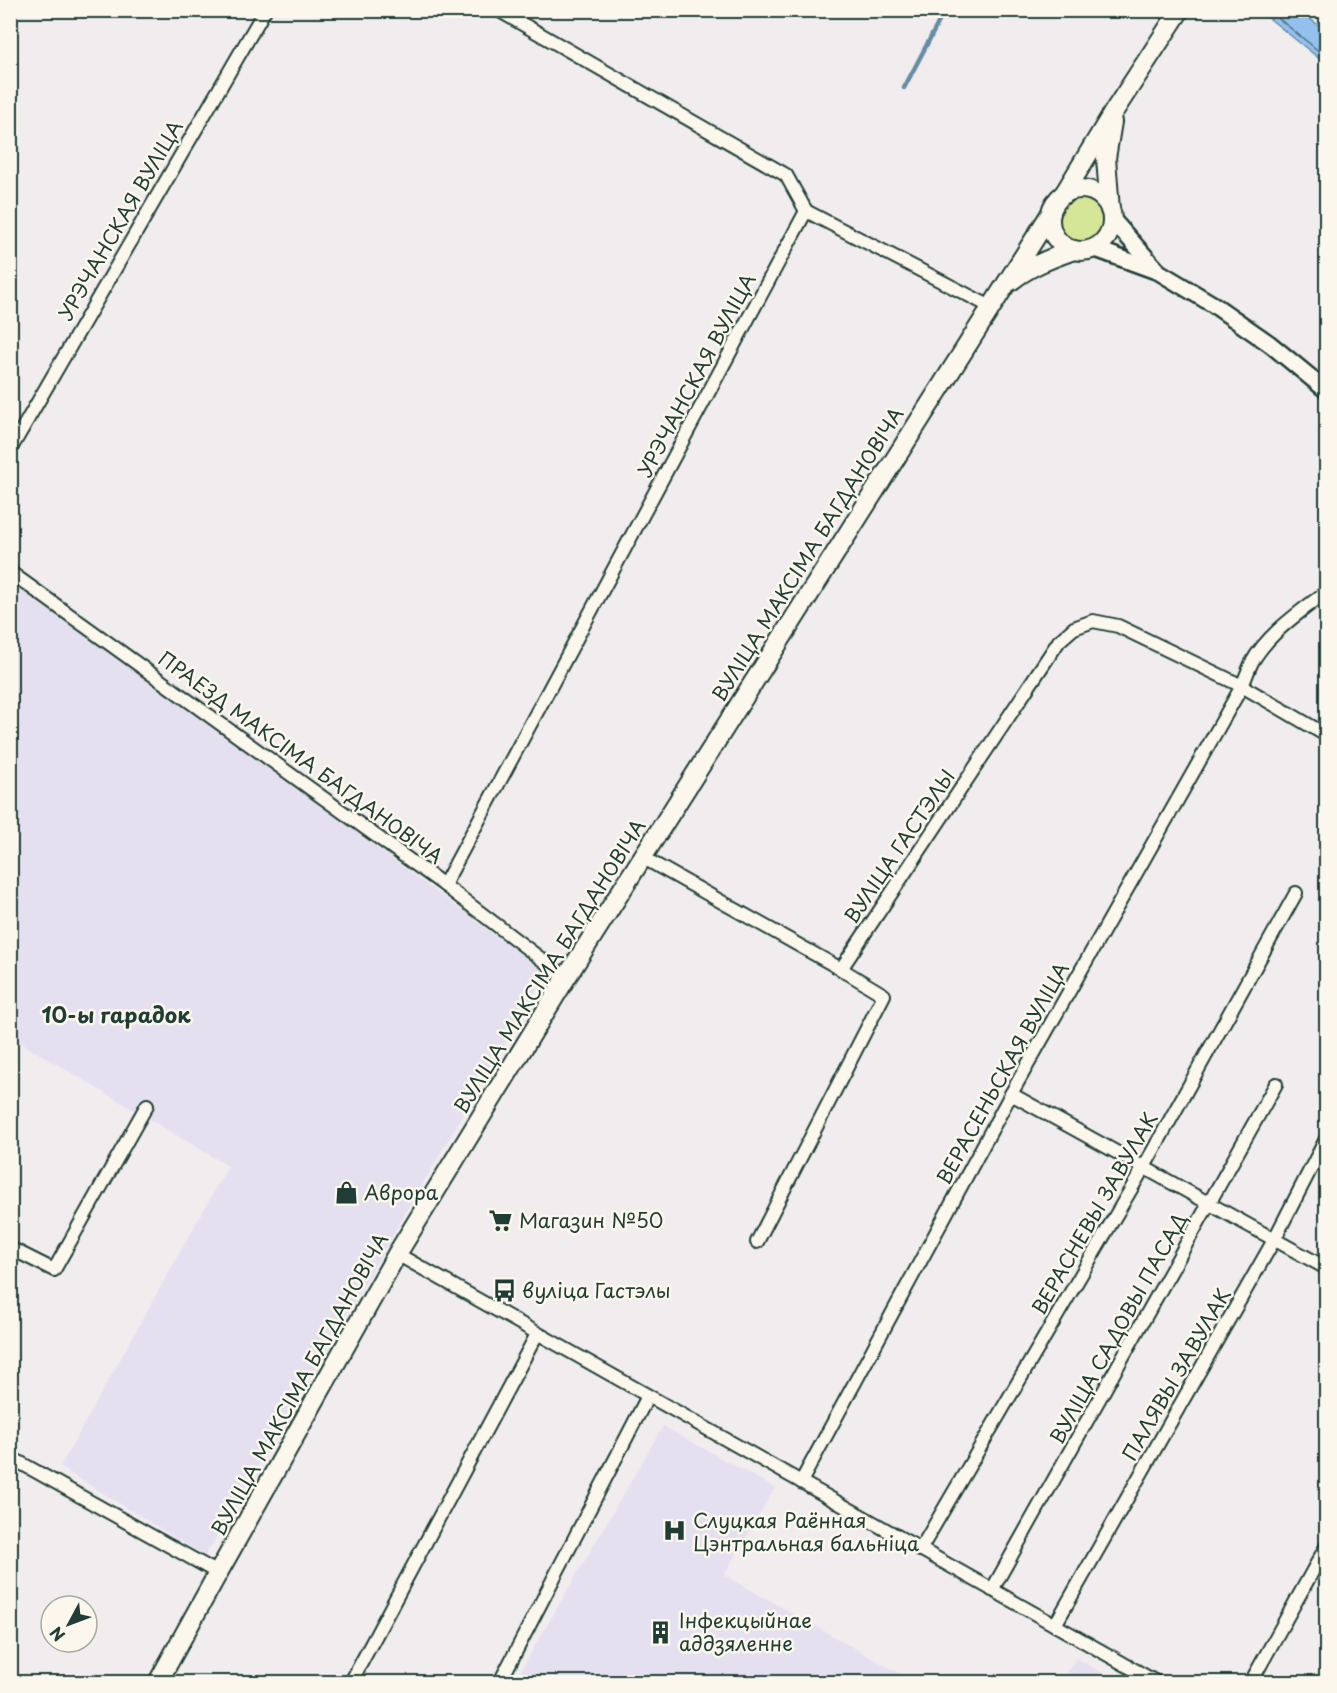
<svg xmlns="http://www.w3.org/2000/svg" width="1337" height="1693" font-family="'Playpen Sans',sans-serif">
<style>
.built{fill:#e5e0f0}
.green{fill:#d6e699;stroke:#7a9266;stroke-width:1.5}
.water{fill:#94c0ed;stroke:#658ca3;stroke-width:1.5}
.lines{fill:none;stroke-linecap:round;stroke-linejoin:round}
.shore{stroke:#4e717e;stroke-width:1.5}
.stream{stroke:#658ca3;stroke-width:4.5}
.minor-casing{stroke:#1f3d34;stroke-width:16}
.tertiary-casing{stroke:#1f3d34;stroke-width:20}
.secondary-casing{stroke:#1f3d34;stroke-width:22}
.minor{stroke:#fbf7ec;stroke-width:12}
.tertiary{stroke:#fbf7ec;stroke-width:15}
.secondary{stroke:#fbf7ec;stroke-width:18}
.labels{text-anchor:middle;dominant-baseline:central;stroke-width:5;stroke-linejoin:round;paint-order:stroke}
.street-label{font-size:20px;fill:#1f3d34;stroke:#fbf7ec}
.poi-label{font-size:20px;fill:#1f3d34;stroke:#fbf7ec;text-anchor:start}
.neighbourhood-label{font-size:21px;font-weight:bold;fill:#1f3d34;stroke:#fbf7ec}
</style>
<rect width="100%" height="100%" fill="#f1edee"/>
<filter id="ink" filterUnits="userSpaceOnUse"><feTurbulence type="fractalNoise" baseFrequency=".0167" numOctaves="2"/><feDisplacementMap in="SourceGraphic" scale="12" xChannelSelector="R" yChannelSelector="G"/><feConvolveMatrix kernelMatrix="1 2 1 2 8 2 1 2 1" color-interpolation-filters="sRGB"/></filter>
<g filter="url(#ink)">
<!-- built -->
<g class="built">
<polygon points="11,576 546,973 205,1556 60,1467 228,1166 11,1037"/>
<polygon points="663,1426 775,1488 724,1575 915,1682 514,1682"/>
<polygon points="1076,1658 1118,1682 1061,1682"/>
</g>
<!-- green -->
<circle class="green" cx="1081" cy="221" r="22"/>
<!-- water -->
<polygon class="water" points="1260,11 1298,11 1326,30 1326,64"/>
<g class="lines">
<!-- shore -->
<polyline class="shore" points="1268,10 1326,57"/>
<!-- stream -->
<polyline class="stream" points="904,88 945,10"/>
<defs>
<g id="minor">
<polyline points="498,10 786,175 806,211"/>
<polyline points="806,211 991,307"/>
<polyline points="10,450 265,10"/>
<polyline points="10,572 444,885 566,978"/>
<polyline points="642,857 841,969 884,995 757,1242"/>
<polyline points="444,885 806,211"/>
<polyline points="841,969 1059,641 1074,628 1093,621 1118,626 1242,686 1326,735"/>
<polyline points="1011,1094 1326,1268"/>
<polyline points="10,1248 54,1270 147,1105"/>
<polyline points="397,1254 1156,1682"/>
<polyline points="10,1457 218,1573"/>
<path d="M801 1482 1011 1094 1242 686C1245 679 1248 671 1251 664 1267 634 1300 612 1326 592"/>
<polyline points="920,1550 1144,1167 1296,893"/>
<polyline points="992,1590 1276,1084"/>
<polyline points="1055,1625 1274,1240 1326,1139"/>
<polyline points="351,1682 537,1334"/>
<polyline points="500,1682 648,1396"/>
<polyline points="1251,1682 1326,1547"/>
</g>
<g id="tertiary">
<polyline points="1112,219 1157,270"/>
<polyline points="1093,248 1159,272 1214,305 1270,344 1326,390"/>
</g>
<g id="secondary">
<circle cx="1081" cy="220" r="31"/>
<polyline points="1064,194 1114,111 1180,10"/>
<polyline points="1110,210 1106,158 1112,122"/>
<path d="M1011 281C1030 266 1051 258 1074 250"/>
<polyline points="158,1682 218,1573 397,1254 566,978 1051,213"/>
</g>
</defs>
<!-- minor casing -->
<use href="#minor" class="minor-casing"/>
<!-- tertiary casing -->
<use href="#tertiary" class="tertiary-casing"/>
<!-- secondary casing -->
<use href="#secondary" class="secondary-casing"/>
<!-- minor -->
<use href="#minor" class="minor"/>
<!-- tertiary -->
<use href="#tertiary" class="tertiary"/>
<!-- secondary -->
<use href="#secondary" class="secondary"/>
</g>
</g>
<!-- icons -->
<defs>
<symbol id="shop-bare" viewBox="-9 -9 18 18"><path d="M-5-2.5h2.3a2.7 3.5 0 0 1 5.4 0H5L5.5 6h-11ZM-1.5-2.5h3a1.5 2.3 0 0 0-3 0Z" fill="#1f3d34" stroke="#fbf7ec" stroke-width="2.5" paint-order="stroke"/></symbol>
<symbol id="supermarket-bare" viewBox="-9 -9 18 18"><path d="M-6-5.5h2.5l.6 2H6L4.5 2H-2.5L-4.4-4H-6ZM-1.5 3.2a1.3 1.3 0 1 0 .1 0ZM3 3.2a1.3 1.3 0 1 0 .1 0Z" fill="#1f3d34" stroke="#fbf7ec" stroke-width="2.5" paint-order="stroke"/></symbol>
<symbol id="bus-bare" viewBox="-9 -9 18 18"><path d="M-5-6H5V4H4V6H2V4H-2V6H-4V4H-5ZM-3.5-4V0h7V-4ZM-3.5 1.2v1.5H-2V1.2ZM2 1.2v1.5H3.5V1.2Z" fill="#1f3d34" stroke="#fbf7ec" stroke-width="2.5" paint-order="stroke"/></symbol>
<symbol id="hospital-bare" viewBox="-9 -9 18 18"><path d="M-5-5h3v3.5h4V-5h3V5h-3V1.5h-4V5h-3Z" fill="#1f3d34" stroke="#fbf7ec" stroke-width="2.5" paint-order="stroke"/></symbol>
<symbol id="building-bare" viewBox="-9 -9 18 18"><path d="M-4-6H4V6H1V3H-1V6H-4ZM-2.5-4.3h1.7v1.8h-1.7ZM.8-4.3h1.7v1.8H.8ZM-2.5-1h1.7V.8h-1.7ZM.8-1h1.7V.8H.8Z" fill="#1f3d34" stroke="#fbf7ec" stroke-width="2.5" paint-order="stroke"/></symbol>
</defs>
<g fill-rule="evenodd">
<use href="#shop-bare" x="330" y="1176" width="33" height="33"/>
<use href="#supermarket-bare" x="484" y="1204" width="33" height="33"/>
<use href="#bus-bare" x="488" y="1274" width="33" height="33"/>
<use href="#hospital-bare" x="658" y="1514" width="33" height="33"/>
<use href="#building-bare" x="644" y="1616" width="33" height="33"/>
</g>
<g class="labels">
<!-- street labels -->
<g class="street-label">
<text transform="translate(120 220) rotate(-60)">УРЭЧАНСКАЯ ВУЛІЦА</text>
<text transform="translate(696 375) rotate(-62)">УРЭЧАНСКАЯ ВУЛІЦА</text>
<text transform="translate(807 554) rotate(-58)">ВУЛІЦА МАКСІМА БАГДАНОВІЧА</text>
<text transform="translate(301 757) rotate(36)">ПРАЕЗД МАКСІМА БАГДАНОВІЧА</text>
<text transform="translate(899 846) rotate(-56)">ВУЛІЦА ГАСТЭЛЫ</text>
<text transform="translate(549 966) rotate(-58)">ВУЛІЦА МАКСІМА БАГДАНОВІЧА</text>
<text transform="translate(1002 1073) rotate(-61)">ВЕРАСЕНЬСКАЯ ВУЛІЦА</text>
<text transform="translate(1094 1213) rotate(-60)">ВЕРАСНЕВЫ ЗАВУЛАК</text>
<text transform="translate(1118 1328) rotate(-61)">ВУЛІЦА САДОВЫ ПАСАД</text>
<text transform="translate(1176 1374) rotate(-60)">ПАЛЯВЫ ЗАВУЛАК</text>
<text transform="translate(299 1384) rotate(-61)">ВУЛІЦА МАКСІМА БАГДАНОВІЧА</text>
</g>
<!-- poi labels -->
<g class="poi-label">
<text x="364" y="1192">Аврора</text>
<text x="519" y="1220">Магазин №50</text>
<text x="522" y="1290">вуліца Гастэлы</text>
<text x="693" y="1520">Слуцкая Раённая<tspan x="693" dy="23">Цэнтральная бальніца</tspan></text>
<text x="679" y="1620">Інфекцыйнае<tspan x="679" dy="23">аддзяленне</tspan></text>
</g>
<!-- neighbourhood labels -->
<g class="neighbourhood-label">
<text x="116" y="1014">10-ы гарадок</text>
</g>
</g>
<!-- margin -->
<rect width="1337" height="1693" fill="none" stroke="#fbf7ec" stroke-width="36"/>
<rect x="18" y="18" width="1301" height="1657" fill="none" stroke="#1f3d34" stroke-width="2" filter="url(#ink)"/>
<!-- north arrow -->
<g transform="translate(69 1624) rotate(229)"><circle r="28" fill="#fbf7ec" stroke="#a3ada2" stroke-width="1.5"/>
<path d="M0-4.5L10 22L0 15L-10 22Z" fill="#1f3d34"/>
<text y="-9" font-size="16" font-weight="bold" text-anchor="middle" fill="#1f3d34">N</text>
</g>
</svg>
